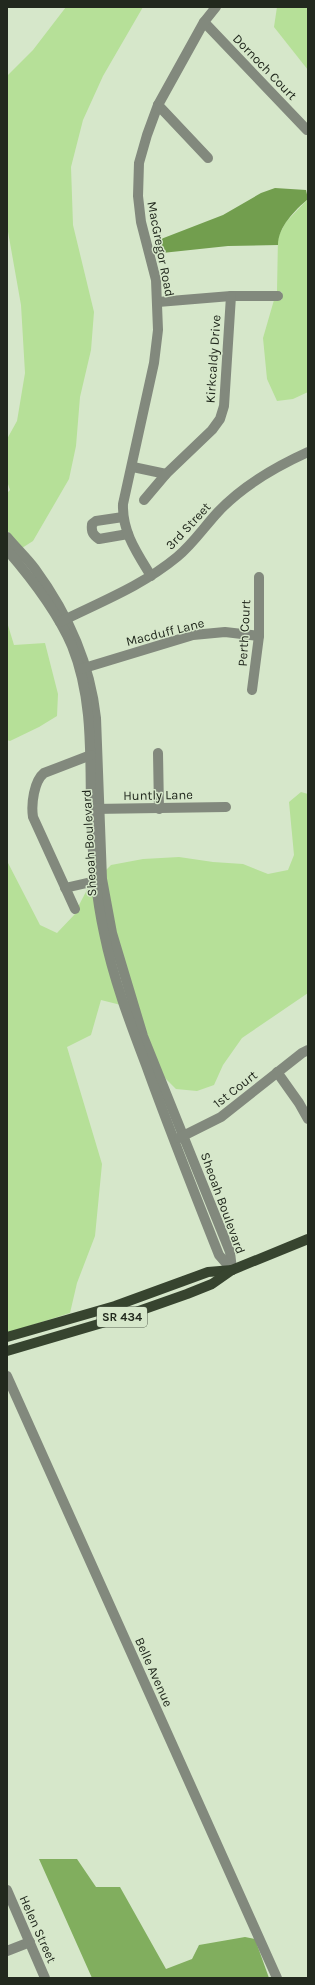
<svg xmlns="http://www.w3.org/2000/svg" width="315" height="1985" font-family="Karla,sans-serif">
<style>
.green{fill:#b6e098}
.forest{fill:#81ae5e}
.water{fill:#729e4e}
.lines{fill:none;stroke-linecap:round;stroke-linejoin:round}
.minor{stroke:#82897d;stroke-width:10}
.major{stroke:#37442f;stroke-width:10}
.labels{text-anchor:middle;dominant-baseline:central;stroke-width:3;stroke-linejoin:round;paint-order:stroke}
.shield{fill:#d6e7ca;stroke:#586252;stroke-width:1}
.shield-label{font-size:12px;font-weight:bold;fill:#22291e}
.street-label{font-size:13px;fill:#22291e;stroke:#d6e7ca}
</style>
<rect width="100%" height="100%" fill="#d6e7ca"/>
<!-- green -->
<g class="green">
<polygon points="66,7 143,7 103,76 83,120 71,167 73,225 94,312 91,350 80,397 76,446 69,479 33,541 22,548 7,530 7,493 10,490 7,481 7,439 17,421 25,373 21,305 7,226 7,76 33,50"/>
<polygon points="277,7 308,7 308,70 274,27"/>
<polygon points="308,199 308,392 293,399 277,401 267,379 263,338 274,300 282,300 282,292 277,291 278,237 286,222"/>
<polygon points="7,622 14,645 45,643 58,694 57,716 39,727 10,741 7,740"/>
<polygon points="301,792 308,794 308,993 242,1038 223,1065 214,1085 197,1091 176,1089 164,1077 147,1035 115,933 107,890 106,870 111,865 143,859 179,857 213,862 243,864 268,874 288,870 294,855 289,802"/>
<polygon points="7,861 40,925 57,933 75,914 80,911 78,907 89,886 92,885 121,1005 101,1000 91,1035 67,1047 102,1164 95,1236 77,1283 70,1313 7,1333"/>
</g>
<!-- forest -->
<polygon class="forest" points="39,1859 77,1859 96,1887 120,1887 166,1969 192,1959 199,1945 245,1937 255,1939 269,1978 92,1978"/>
<!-- water -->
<path class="water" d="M275 188 306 190 308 199C295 210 278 227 278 245L228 246 162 253 161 239 223 215 261 193Z"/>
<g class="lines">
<!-- minor -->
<g class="minor">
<polyline points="204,22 307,130"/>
<polyline points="158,105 208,158"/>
<polyline points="158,302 231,296 278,296"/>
<polyline points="133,467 166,474"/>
<polyline points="144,500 166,474 212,430 220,419 224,406 231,296"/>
<path d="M123 517 96 521 92 524C91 532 93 535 99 539L128 534"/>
<path d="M7 537C16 548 27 558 35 569 68 614 90 663 96 718L102 879 112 933 143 1036 230 1252 232 1270"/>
<path d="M7 550C32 579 57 611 72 646 93 698 90 754 91 809 92 851 95 892 104 933 113 978 130 1023 146 1065 169 1129 194 1192 219 1255L232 1270"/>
<path d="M151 576C137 553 122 532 123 504L154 363 158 330 156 280 141 222 138 196 139 163 147 135 158 105 204 22 216 7"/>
<path d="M60 622C100 602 142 586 177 557 193 544 204 527 218 512 243 485 275 467 308 452"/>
<polyline points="81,669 193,635 225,632 259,636"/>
<polyline points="252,690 259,636 259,577"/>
<polyline points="158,753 159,809"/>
<polyline points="93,809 226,807"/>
<polyline points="65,888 100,880"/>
<path d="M75 909 33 817C31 804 34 781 44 773L91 755"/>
<polyline points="277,1072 299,1103 308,1119"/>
<polyline points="179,1138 221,1117 302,1053 308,1050"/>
<polyline points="7,1376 277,1978"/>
<polyline points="7,1890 45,1978"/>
<polyline points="7,1951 30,1942"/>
</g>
<!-- major -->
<g class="major">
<polyline points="7,1337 115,1306 208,1272 232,1270"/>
<polyline points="7,1351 119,1318 187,1294 212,1284 232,1270 308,1239"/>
</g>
</g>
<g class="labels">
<!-- shield labels -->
<rect class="shield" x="97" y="1307" width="50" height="20" rx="3"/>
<g class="shield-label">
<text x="122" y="1317">SR 434</text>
</g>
<!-- street labels -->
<g class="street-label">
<text transform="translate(265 67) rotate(46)">Dornoch Court</text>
<text transform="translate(161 249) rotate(79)">MacGregor Road</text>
<text transform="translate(213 359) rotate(-86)">Kirkcaldy Drive</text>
<text transform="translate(188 526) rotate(-47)">3rd Street</text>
<text transform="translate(165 632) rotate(-14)">Macduff Lane</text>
<text transform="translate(244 633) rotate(-87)">Perth Court</text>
<text transform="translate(158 795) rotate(-1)">Huntly Lane</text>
<text transform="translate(89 843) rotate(-93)">Sheoah Boulevard</text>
<text transform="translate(235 1089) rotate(-38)">1st Court</text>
<text transform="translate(223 1203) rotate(70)">Sheoah Boulevard</text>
<text transform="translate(154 1672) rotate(66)">Belle Avenue</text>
<text transform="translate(38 1929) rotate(66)">Helen Street</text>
</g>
</g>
<!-- border -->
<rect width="315" height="1985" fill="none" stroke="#22291e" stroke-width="16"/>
</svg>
